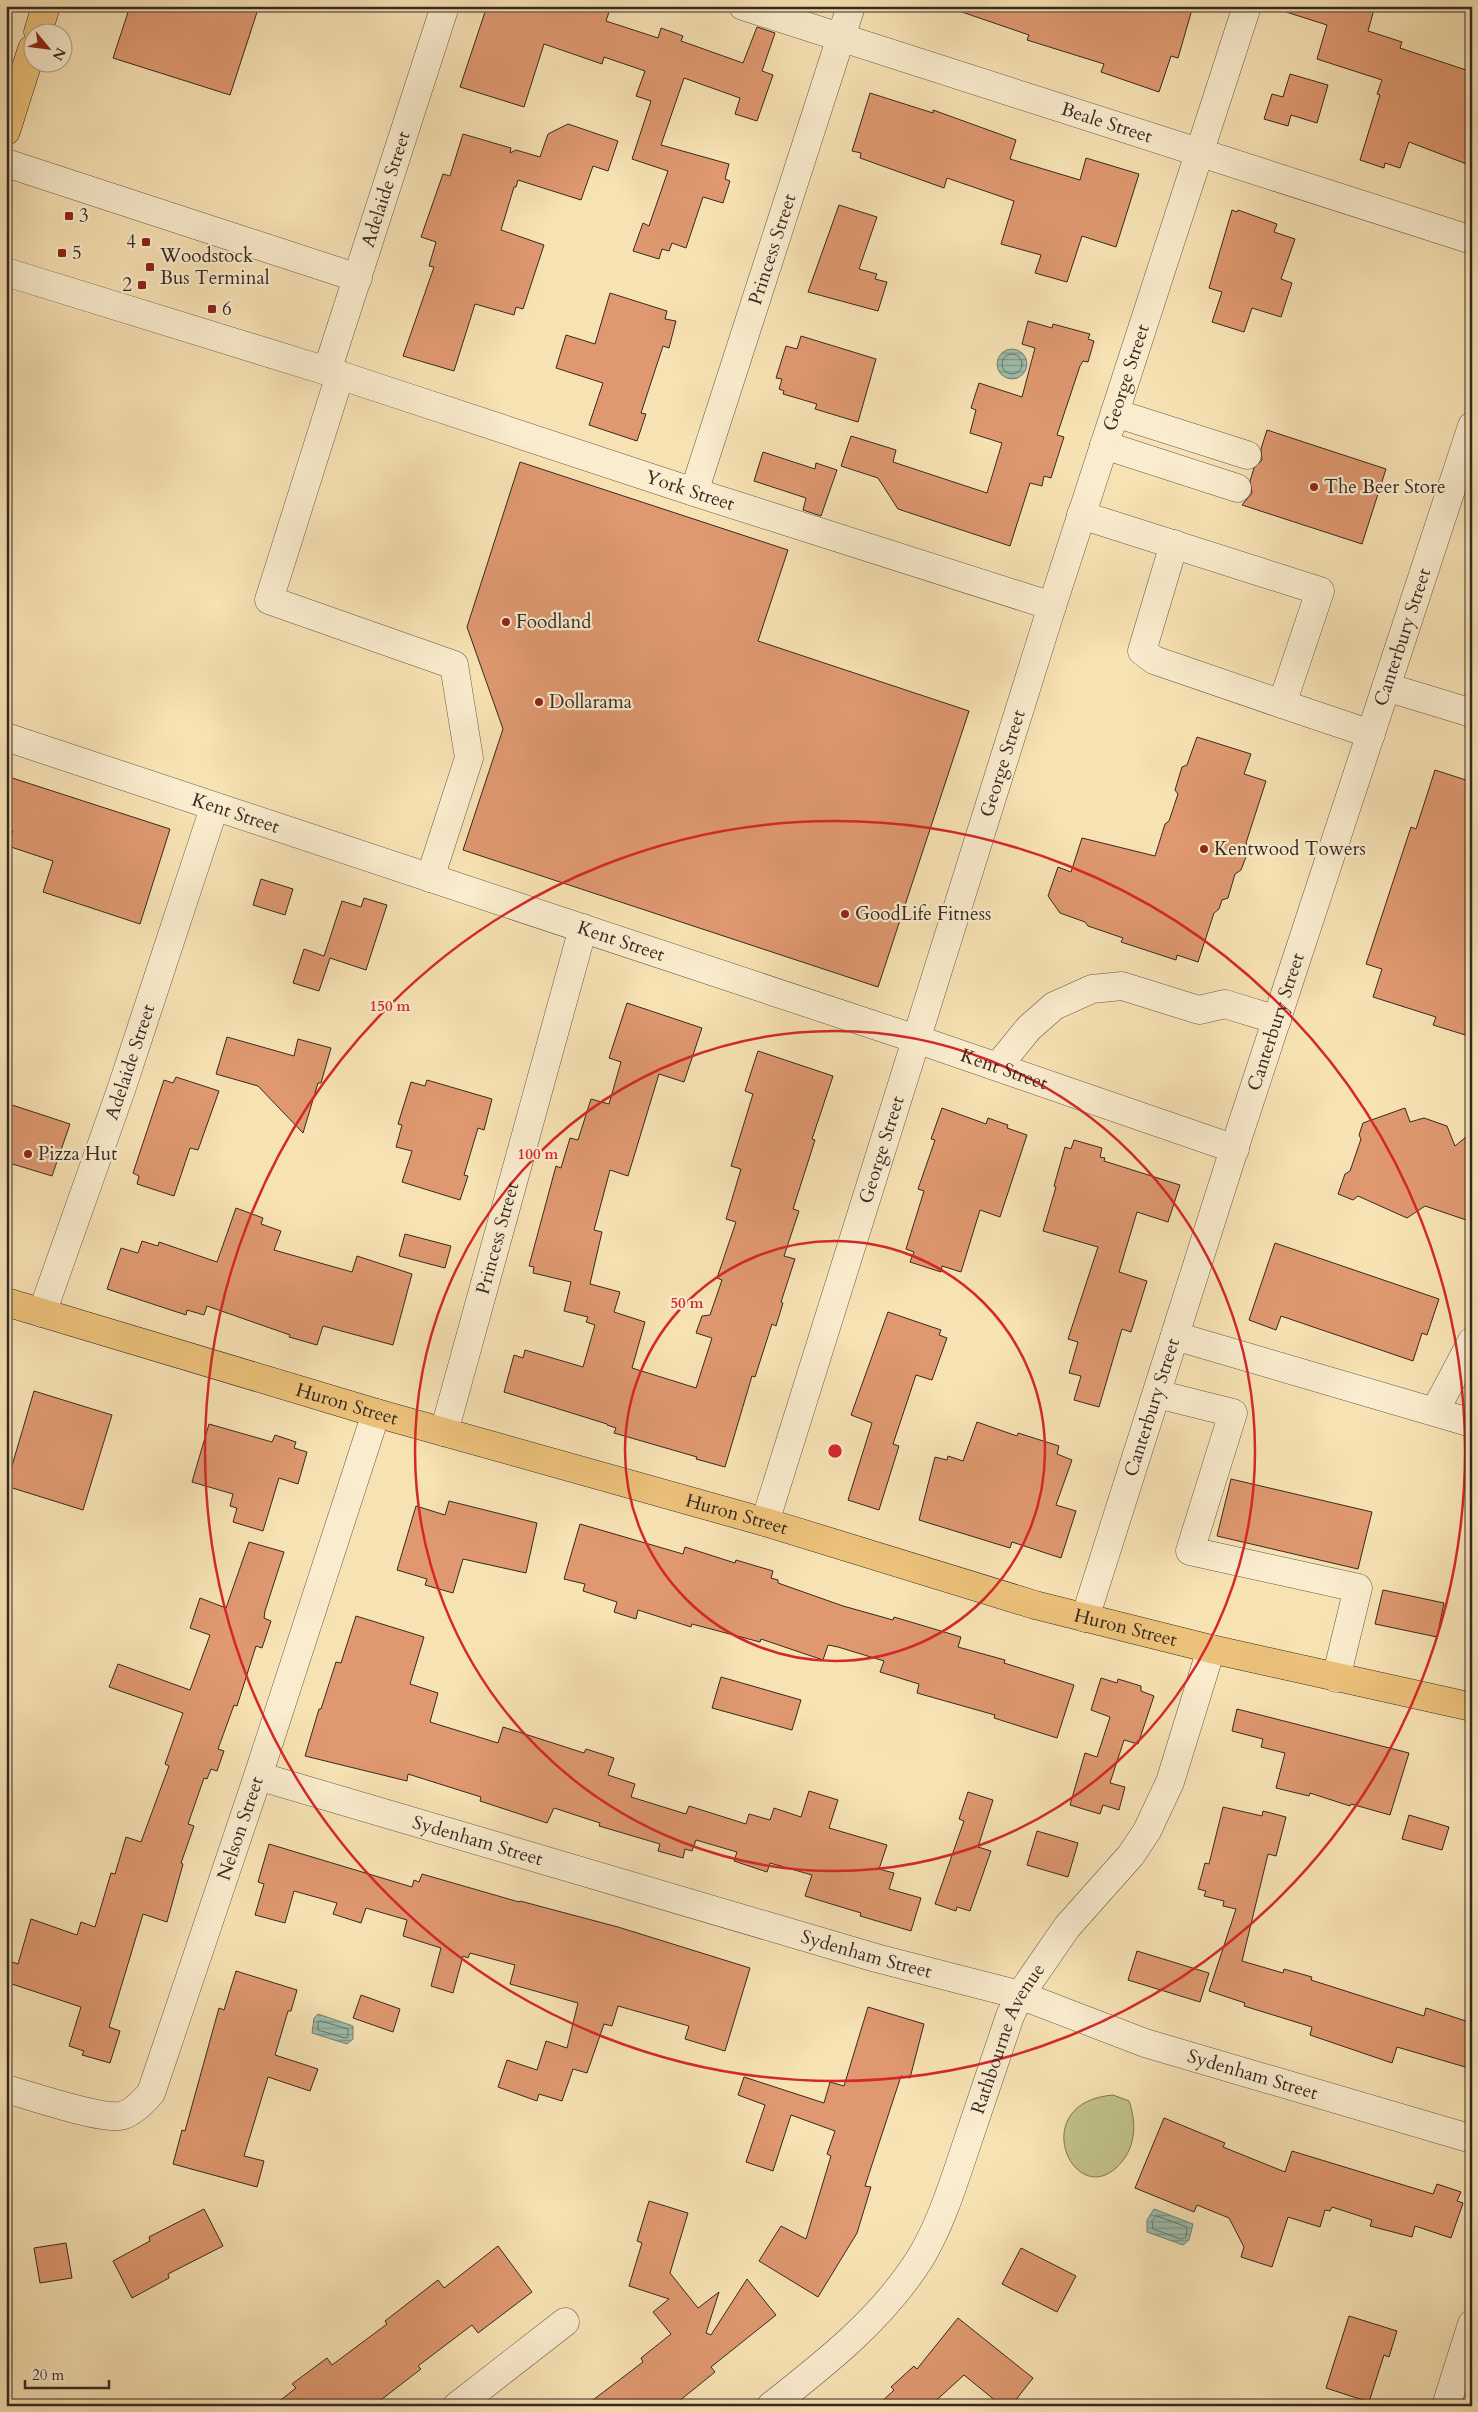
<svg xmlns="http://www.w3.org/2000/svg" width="1478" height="2412" font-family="Cardo,serif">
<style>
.grass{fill:#c2c28a;stroke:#7c7656}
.water{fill:url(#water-rules);stroke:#748275}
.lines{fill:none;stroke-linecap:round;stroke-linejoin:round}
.shore{stroke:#6a7467;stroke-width:1}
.building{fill:#df9870;stroke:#362922}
.minor-casing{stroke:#665746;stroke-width:29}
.major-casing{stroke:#362922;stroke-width:29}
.minor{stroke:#faecce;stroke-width:28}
.major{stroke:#ecc17a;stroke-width:28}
.ring{fill:none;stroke:#d62828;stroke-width:2.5}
.poi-dot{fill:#8f2418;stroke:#faecce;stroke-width:2}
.labels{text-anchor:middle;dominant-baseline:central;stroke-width:4.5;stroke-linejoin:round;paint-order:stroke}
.street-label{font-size:19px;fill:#362922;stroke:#faecce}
.poi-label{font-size:19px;fill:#362922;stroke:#faecce;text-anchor:start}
.centre{fill:#d62828;stroke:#faecce;stroke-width:2.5}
.ring-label{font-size:15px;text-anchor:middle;font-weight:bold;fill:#d62828;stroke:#faecce;stroke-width:4.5;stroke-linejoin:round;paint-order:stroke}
</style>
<defs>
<pattern id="water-rules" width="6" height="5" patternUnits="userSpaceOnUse" patternTransform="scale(1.25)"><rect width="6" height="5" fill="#9dbeac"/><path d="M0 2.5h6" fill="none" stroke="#819a8c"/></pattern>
</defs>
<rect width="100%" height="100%" fill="#f7e2b4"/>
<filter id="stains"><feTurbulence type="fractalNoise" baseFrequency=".004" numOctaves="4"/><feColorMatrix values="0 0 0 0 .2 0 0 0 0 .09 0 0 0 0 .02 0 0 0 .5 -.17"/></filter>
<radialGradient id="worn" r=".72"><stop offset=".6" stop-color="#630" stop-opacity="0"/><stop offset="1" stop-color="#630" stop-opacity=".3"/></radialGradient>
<!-- grass -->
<path class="grass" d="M1113 2095 1129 2101C1136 2121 1136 2142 1124 2159 1078 2221 1021 2103 1113 2095Z"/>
<!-- water -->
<g class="water">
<circle cx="1012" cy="364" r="15"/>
<polygon points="318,2014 353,2026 353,2039 347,2044 312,2033 314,2018"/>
<polygon points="1154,2209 1193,2224 1189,2240 1183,2245 1147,2232 1147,2220"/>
</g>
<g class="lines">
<!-- shore -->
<g class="shore">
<circle cx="1012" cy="364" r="10"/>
<polygon points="321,2021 348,2029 348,2037 345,2038 318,2030 318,2022"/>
<polygon points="1157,2216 1187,2227 1186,2237 1181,2239 1153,2229 1152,2221"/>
</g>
</g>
<!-- building -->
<g class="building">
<polygon points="130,6 259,6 230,95 113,58"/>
<polygon points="487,6 611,6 606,21 658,38 661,28 683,36 681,41 743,63 757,27 775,33 762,71 773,75 757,121 735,114 740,98 684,78 661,145 729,164 725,179 730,181 723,203 703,197 686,248 672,243 669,251 662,249 659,259 633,251 643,223 649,226 668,171 632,159 651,101 636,96 645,71 604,57 602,64 544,44 524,107 460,87"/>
<polygon points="956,6 1193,6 1178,58 1171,56 1159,92 1101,72 1104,64 1027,40 1029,35 956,10"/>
<polygon points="1284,6 1375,6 1368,31 1402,42 1400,48 1472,72 1472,166 1409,142 1400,168 1385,163 1384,168 1360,160 1380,95 1377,94 1382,80 1317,59 1327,25 1283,11"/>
<polygon points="1290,74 1328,85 1317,123 1291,115 1288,126 1264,119 1272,94 1283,97"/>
<polygon points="870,93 933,113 933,110 1016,140 1010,159 1080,180 1086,158 1139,174 1116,247 1082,236 1067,282 1035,273 1041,255 1001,244 1014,201 947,178 944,188 860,158 861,153 852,151"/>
<polygon points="568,124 618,141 608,171 593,166 581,200 518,180 516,187 514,187 501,230 544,245 523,309 516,307 514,315 475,304 454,371 403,356 434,267 429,266 436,242 421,237 443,174 450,176 463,134 511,148 510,153 516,150 540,157 548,134"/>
<polygon points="839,205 877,217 859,269 877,274 875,279 887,282 878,311 808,292"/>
<polygon points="1232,210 1237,212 1238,210 1277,224 1274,232 1295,239 1281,279 1292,283 1281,317 1252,308 1244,332 1212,322 1222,292 1209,288"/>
<polygon points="610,293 667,311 665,319 676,321 669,348 663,346 641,413 646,414 637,441 589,425 603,383 556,368 566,335 595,344"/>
<polygon points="1028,321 1052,328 1053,324 1090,334 1088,339 1094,341 1088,362 1083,361 1080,366 1057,435 1064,437 1051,478 1044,476 1042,486 1030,483 1010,546 898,509 878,478 841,466 851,436 896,450 893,462 987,493 1002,443 970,433 976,410 971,408 979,383 1022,397 1035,348 1022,344"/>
<polygon points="801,336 876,359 858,422 815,409 817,404 783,394 784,391 779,389 782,379 776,378 786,346 797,349"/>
<polygon points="1267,430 1386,469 1362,544 1242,505 1252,493 1250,481 1254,468 1262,460 1261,449"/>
<polygon points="763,452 815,469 816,463 837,470 821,516 803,510 806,498 754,481"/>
<polygon points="520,462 788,550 758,641 969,711 878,987 463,850 503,729 467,627"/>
<polygon points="1197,737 1251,754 1244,774 1266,781 1246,843 1249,849 1241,870 1235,874 1228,898 1222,900 1219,909 1214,913 1198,962 1177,955 1176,960 1121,942 1123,938 1088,926 1085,922 1060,913 1048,896 1058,867 1071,872 1082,838 1155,856 1165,824 1169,821 1178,794 1175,790 1182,767 1187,765"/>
<polygon points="1435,770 1472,782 1472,1037 1433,1025 1436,1017 1373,997 1382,969 1366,964 1411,827 1416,829"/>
<polygon points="6,776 170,829 140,924 43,892 53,861 8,846 13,831 6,828"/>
<polygon points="261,879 293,889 285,915 253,905"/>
<polygon points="364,898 387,905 366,970 330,958 319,991 293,983 304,949 324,956 342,901 361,907"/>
<polygon points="627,1003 702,1028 684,1082 659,1074 628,1176 610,1170 594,1230 602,1232 590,1284 620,1292 614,1312 645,1322 632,1368 696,1388 712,1338 696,1333 702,1316 710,1315 722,1280 717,1278 736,1222 726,1219 741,1169 731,1166 753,1094 745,1091 758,1051 833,1076 812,1139 815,1140 793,1209 799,1211 784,1256 795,1259 781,1302 783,1303 776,1326 772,1324 755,1377 752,1376 725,1467 696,1459 697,1457 614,1433 616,1428 607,1425 607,1424 504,1392 514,1355 523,1358 525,1350 583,1367 595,1325 586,1322 588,1317 564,1311 571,1282 533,1273 534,1267 529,1266 556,1166 561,1168 570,1138 578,1140 591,1099 609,1104 621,1062 609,1058"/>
<polygon points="227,1037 294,1056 298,1039 331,1048 321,1083 318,1083 303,1133 258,1086 216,1074"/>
<polygon points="176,1077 219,1091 198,1150 190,1148 174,1196 137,1184 139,1176 133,1173 164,1080 173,1083"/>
<polygon points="427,1080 492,1099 484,1130 478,1128 464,1175 468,1176 460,1200 402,1182 412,1151 396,1147 402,1125 398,1124 411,1082 425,1086"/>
<polygon points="6,1103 70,1124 52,1176 6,1162"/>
<polygon points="942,1108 986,1124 988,1118 1008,1125 1007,1128 1027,1135 1000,1217 980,1210 961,1272 942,1266 941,1272 910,1262 914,1252 906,1249 924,1191 918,1189 935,1140 931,1139"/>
<polygon points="1405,1108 1410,1122 1424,1118 1447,1126 1455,1146 1472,1132 1472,1222 1425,1206 1407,1218 1358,1196 1353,1200 1338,1194 1345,1174 1350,1171 1361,1139 1359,1135 1363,1123"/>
<polygon points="1074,1140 1102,1148 1100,1157 1105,1158 1104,1161 1180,1185 1168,1222 1137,1212 1119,1272 1147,1281 1131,1332 1122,1329 1099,1407 1074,1400 1081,1376 1069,1373 1078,1342 1068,1339 1098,1247 1043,1231 1056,1187 1054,1186 1065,1147 1071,1149"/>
<polygon points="236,1208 263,1218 261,1224 281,1231 274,1250 352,1272 357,1256 412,1274 393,1345 323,1326 317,1345 289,1337 290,1335 207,1306 204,1315 187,1310 186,1315 107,1289 121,1248 138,1253 142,1241 158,1246 159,1242 217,1262"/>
<polygon points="405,1234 451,1246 445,1268 399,1256"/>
<polygon points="1275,1243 1439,1299 1427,1335 1422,1333 1413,1361 1281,1316 1276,1330 1249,1320"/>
<polygon points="888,1312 941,1330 939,1335 947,1338 932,1380 916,1375 893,1444 899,1446 879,1510 848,1500 872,1423 851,1415"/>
<polygon points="34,1391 112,1415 83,1510 6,1486"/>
<polygon points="977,1422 1017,1436 1018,1433 1059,1446 1057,1454 1072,1460 1056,1505 1076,1511 1061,1558 1012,1542 1010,1548 919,1520 935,1457 947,1460 948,1456 963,1461"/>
<polygon points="209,1424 272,1442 275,1435 296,1442 294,1448 307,1452 298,1484 279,1478 263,1531 233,1522 237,1508 230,1506 233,1494 192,1482"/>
<polygon points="1231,1479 1372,1512 1358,1569 1217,1536"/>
<polygon points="449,1501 537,1523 526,1573 463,1559 453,1593 425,1585 427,1579 397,1570 416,1506 445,1515"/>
<polygon points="580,1524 683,1554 685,1547 735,1563 736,1560 773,1571 771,1578 778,1580 778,1583 843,1606 893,1620 894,1617 961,1637 958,1647 1005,1660 1004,1663 1074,1685 1057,1738 994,1718 995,1715 917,1693 919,1684 880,1672 884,1661 838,1647 828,1645 823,1660 761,1639 760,1642 692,1624 691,1627 638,1610 636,1619 614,1612 617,1602 583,1591 585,1584 564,1579"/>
<polygon points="249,1542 284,1552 265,1611 264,1618 271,1621 262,1648 256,1646 237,1706 234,1705 218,1749 224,1751 217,1771 211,1769 207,1779 204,1778 188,1824 194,1826 181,1863 183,1864 167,1922 143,1914 109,2027 120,2031 110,2063 82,2055 84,2051 69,2046 81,2007 6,1982 6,1960 18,1964 31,1919 77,1935 81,1922 95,1927 111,1873 115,1874 126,1837 141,1842 169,1766 165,1764 183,1713 109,1687 118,1664 190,1690 210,1635 190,1628 200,1598 226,1608"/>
<polygon points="1383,1590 1444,1603 1437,1637 1375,1624"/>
<polygon points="356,1616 424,1637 410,1684 438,1693 430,1722 498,1743 503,1727 584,1753 586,1749 614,1758 608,1775 635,1784 631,1797 686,1814 689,1806 746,1824 749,1814 770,1820 774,1808 801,1817 809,1791 838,1800 829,1828 887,1845 879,1869 894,1873 889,1889 921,1898 911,1931 860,1916 861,1913 805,1896 812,1875 770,1863 767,1872 734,1861 737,1852 696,1840 692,1851 685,1849 683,1858 658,1851 660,1844 599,1826 600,1823 554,1808 547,1823 480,1801 481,1797 408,1774 407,1781 305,1756 319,1709 321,1709 336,1662 341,1663"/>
<polygon points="721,1677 801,1700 792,1730 712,1708"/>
<polygon points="1101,1678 1117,1683 1118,1679 1141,1686 1141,1691 1154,1696 1138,1744 1124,1740 1110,1783 1125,1787 1119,1810 1103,1805 1100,1814 1070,1805 1085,1753 1097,1757 1110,1717 1091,1710"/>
<polygon points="1237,1709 1409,1753 1390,1815 1351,1804 1350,1806 1310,1793 1309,1796 1276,1788 1285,1753 1261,1747 1263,1739 1232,1731"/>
<polygon points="968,1792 993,1800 978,1847 991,1851 970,1911 957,1907 956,1911 935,1904 964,1821 959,1819"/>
<polygon points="1223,1807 1262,1816 1263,1811 1286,1817 1276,1856 1268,1854 1242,1961 1283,1973 1284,1969 1312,1977 1311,1980 1424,2016 1426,2008 1472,2023 1472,2069 1397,2047 1392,2063 1310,2035 1312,2027 1244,2006 1245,2003 1209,1991 1236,1909 1223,1906 1224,1901 1204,1896 1206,1891 1198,1889 1205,1863 1209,1864"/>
<polygon points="1409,1815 1449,1827 1442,1850 1402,1839"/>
<polygon points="1037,1831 1078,1843 1068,1877 1027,1865"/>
<polygon points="269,1844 412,1887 414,1880 419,1882 422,1874 519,1902 520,1901 618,1927 750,1968 725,2051 685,2039 689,2026 618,2006 612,2026 604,2024 587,2073 573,2069 562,2101 539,2094 537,2101 498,2087 507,2060 537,2070 546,2041 567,2048 578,2003 510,1984 515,1965 470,1953 468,1958 463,1956 453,1993 431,1986 441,1948 403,1936 407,1920 366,1908 361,1923 333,1914 337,1903 294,1891 285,1923 255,1915 264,1884 258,1882"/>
<polygon points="1137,1951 1209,1973 1200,2002 1128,1980"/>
<polygon points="236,1971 297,1990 291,2011 288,2011 275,2055 318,2069 310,2091 268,2077 244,2156 264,2161 257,2187 173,2164 182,2130 185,2131 219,2008 224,2010"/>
<polygon points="361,1995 400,2009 393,2032 353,2018"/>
<polygon points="868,2007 924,2024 910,2078 901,2076 865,2186 871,2187 857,2233 818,2297 759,2261 781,2226 806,2239 831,2156 827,2154 835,2131 791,2115 773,2171 746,2162 765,2105 738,2095 744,2077 824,2103 830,2082 844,2086"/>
<polygon points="1164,2118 1225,2143 1223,2147 1285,2172 1292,2151 1433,2194 1437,2184 1461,2192 1457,2201 1463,2203 1451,2238 1415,2226 1412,2237 1370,2226 1372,2220 1332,2207 1330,2211 1325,2210 1320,2227 1288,2217 1272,2267 1241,2257 1244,2247 1229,2218 1197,2205 1194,2212 1135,2188"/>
<polygon points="649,2201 688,2213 670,2273 698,2308 719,2292 706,2333 711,2335 747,2279 776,2315 711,2367 715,2372 673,2406 585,2406 643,2362 641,2358 671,2334 653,2312 669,2299 629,2286 642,2243 637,2241"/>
<polygon points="204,2209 223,2246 168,2274 169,2278 132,2298 113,2261 150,2241 149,2237"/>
<polygon points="66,2243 72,2278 40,2283 34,2248"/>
<polygon points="498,2246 532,2292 478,2333 472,2325 418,2366 421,2369 373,2406 273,2406 296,2388 292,2384 327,2358 332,2365 387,2324 385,2321 438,2280 444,2288"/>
<polygon points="1021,2248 1076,2276 1057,2312 1002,2284"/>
<polygon points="1349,2316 1397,2331 1389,2357 1384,2355 1369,2402 1326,2388"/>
<polygon points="958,2318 1033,2378 1011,2406 1002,2406 964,2375 930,2406 877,2406 894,2390 891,2387 914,2366 917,2369"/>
</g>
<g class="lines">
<defs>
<g id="minor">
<path id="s1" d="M743 6 1472 240"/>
<polyline points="6,163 358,278"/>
<path id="s2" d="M6 272 327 371 694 492 1052 606"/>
<path id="s3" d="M327 371 445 6"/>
<polyline points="340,375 269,600 454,665 469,758 430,878"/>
<polyline points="1115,413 1247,455"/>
<polyline points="1104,445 1237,488"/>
<path id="s4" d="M694 492 851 6"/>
<polyline points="1081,515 1320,591 1282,704 1371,734"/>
<polyline points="1174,544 1142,651 1154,660 1282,704"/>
<polyline points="1386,687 1472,713"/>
<path id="s5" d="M6 737 916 1039 1235 1149"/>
<polyline points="998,1066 1029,1028 1054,1006 1092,989 1122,986 1199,1010 1225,1004 1277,1020"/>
<path id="s6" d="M42 1313 121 1090 214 808"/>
<polyline points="1175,1336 1472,1423"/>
<polyline points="1157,1394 1233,1413 1190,1551 1358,1588 1336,1678"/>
<polyline points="1435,1411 1472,1341"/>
<path id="s7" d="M444 1432 583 928"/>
<path id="s8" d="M765 1522 1052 606 1247 6"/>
<path id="s9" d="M1085 1618 1236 1143 1472 426"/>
<path id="s10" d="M258 1776 876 1958 1020 1995 1145 2043 1472 2139"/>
<path id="s11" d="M6 2089C31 2096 98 2119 120 2116 132 2114 144 2101 151 2093L258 1776 376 1413"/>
<polyline points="457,2406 565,2322"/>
<path id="s12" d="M771 2406C827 2362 883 2318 921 2257 940 2225 952 2188 964 2152 979 2107 995 2061 1010 2016L1020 1995 1067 1927 1131 1855 1147 1831 1170 1782 1211 1649"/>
<polyline points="1446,2406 1472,2324"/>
</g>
<g id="major">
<polyline points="38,32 46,6"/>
<polyline points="6,131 32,49"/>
<path id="s13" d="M6 1302 376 1413 765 1522 1035 1605 1211 1649 1472 1707"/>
</g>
</defs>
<!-- minor casing -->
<use href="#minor" class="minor-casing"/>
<!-- major casing -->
<use href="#major" class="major-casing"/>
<!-- minor -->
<use href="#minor" class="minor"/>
<!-- major -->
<use href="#major" class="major"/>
</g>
<!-- distance rings -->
<g class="ring">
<circle cx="835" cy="1451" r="210"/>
<circle cx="835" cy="1451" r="420"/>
<circle cx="835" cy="1451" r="630"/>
</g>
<!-- markers -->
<g class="poi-dot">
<rect x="64" y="211" width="10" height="10" rx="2.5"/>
<rect x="141" y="237" width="10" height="10" rx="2.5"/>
<rect x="57" y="248" width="10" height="10" rx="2.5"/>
<rect x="145" y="262" width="10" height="10" rx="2.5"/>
<rect x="137" y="280" width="10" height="10" rx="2.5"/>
<rect x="207" y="304" width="10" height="10" rx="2.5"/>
<circle cx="1314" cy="487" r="5"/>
<circle cx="506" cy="622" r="5"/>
<circle cx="539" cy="702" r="5"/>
<circle cx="1204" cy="849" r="5"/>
<circle cx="845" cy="914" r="5"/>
<circle cx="28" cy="1154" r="5"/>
</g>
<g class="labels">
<!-- street labels -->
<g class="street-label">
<text stroke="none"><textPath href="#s1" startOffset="382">Beale Street</textPath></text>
<text stroke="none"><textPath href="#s3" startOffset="191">Adelaide Street</textPath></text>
<text stroke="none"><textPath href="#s4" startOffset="255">Princess Street</textPath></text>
<text stroke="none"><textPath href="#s8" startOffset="1200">George Street</textPath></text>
<text stroke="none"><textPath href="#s2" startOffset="718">York Street</textPath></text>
<text stroke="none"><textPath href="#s9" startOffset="1031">Canterbury Street</textPath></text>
<text stroke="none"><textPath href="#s8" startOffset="795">George Street</textPath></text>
<text stroke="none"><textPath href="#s5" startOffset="242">Kent Street</textPath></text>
<text stroke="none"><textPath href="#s5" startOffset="648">Kent Street</textPath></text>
<text stroke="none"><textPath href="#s9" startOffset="626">Canterbury Street</textPath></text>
<text stroke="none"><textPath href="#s6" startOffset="266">Adelaide Street</textPath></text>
<text stroke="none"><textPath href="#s5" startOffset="1052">Kent Street</textPath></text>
<text stroke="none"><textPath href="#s8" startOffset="390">George Street</textPath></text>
<text stroke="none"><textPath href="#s7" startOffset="201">Princess Street</textPath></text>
<text stroke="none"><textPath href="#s13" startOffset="356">Huron Street</textPath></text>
<text stroke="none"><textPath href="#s9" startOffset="221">Canterbury Street</textPath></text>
<text stroke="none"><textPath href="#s13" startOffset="761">Huron Street</textPath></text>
<text stroke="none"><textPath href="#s13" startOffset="1166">Huron Street</textPath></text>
<text stroke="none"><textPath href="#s11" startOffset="436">Nelson Street</textPath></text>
<text stroke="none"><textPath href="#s10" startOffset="229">Sydenham Street</textPath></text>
<text stroke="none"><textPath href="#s10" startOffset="634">Sydenham Street</textPath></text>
<text stroke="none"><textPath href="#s12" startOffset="448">Rathbourne Avenue</textPath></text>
<text stroke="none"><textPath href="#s10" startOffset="1039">Sydenham Street</textPath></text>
</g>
<!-- poi labels -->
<g class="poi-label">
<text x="79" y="216">3</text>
<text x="136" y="242" text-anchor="end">4</text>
<text x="72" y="253">5</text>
<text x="160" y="256">Woodstock<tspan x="160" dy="22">Bus Terminal</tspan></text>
<text x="132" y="285" text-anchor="end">2</text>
<text x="222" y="309">6</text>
<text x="1324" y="487">The Beer Store</text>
<text x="516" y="622">Foodland</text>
<text x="549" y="702">Dollarama</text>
<text x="1214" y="849">Kentwood Towers</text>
<text x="855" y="914">GoodLife Fitness</text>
<text x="38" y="1154">Pizza Hut</text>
</g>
</g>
<circle cx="835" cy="1451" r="8" class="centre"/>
<g class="ring-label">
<text x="390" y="1011">150 m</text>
<text x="538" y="1159">100 m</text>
<text x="687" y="1308">50 m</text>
</g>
<!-- margin -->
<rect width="1478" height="2412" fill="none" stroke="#f7e2b4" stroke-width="25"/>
<rect x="8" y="8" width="1463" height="2397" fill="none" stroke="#362922" stroke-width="2.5"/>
<rect x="12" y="12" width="1453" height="2387" fill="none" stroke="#362922"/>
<!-- north arrow -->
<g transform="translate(48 48) rotate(119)"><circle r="24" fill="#faecce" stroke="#ac9e89"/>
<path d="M0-4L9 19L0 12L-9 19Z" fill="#8f2418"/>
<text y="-8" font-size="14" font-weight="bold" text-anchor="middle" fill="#362922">N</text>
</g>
<!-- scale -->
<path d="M25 2380v8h84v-8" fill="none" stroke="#362922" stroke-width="2.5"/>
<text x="32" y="2380" font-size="15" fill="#362922" stroke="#faecce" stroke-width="4" paint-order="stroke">20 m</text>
<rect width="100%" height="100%" filter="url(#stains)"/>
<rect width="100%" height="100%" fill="url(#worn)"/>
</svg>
